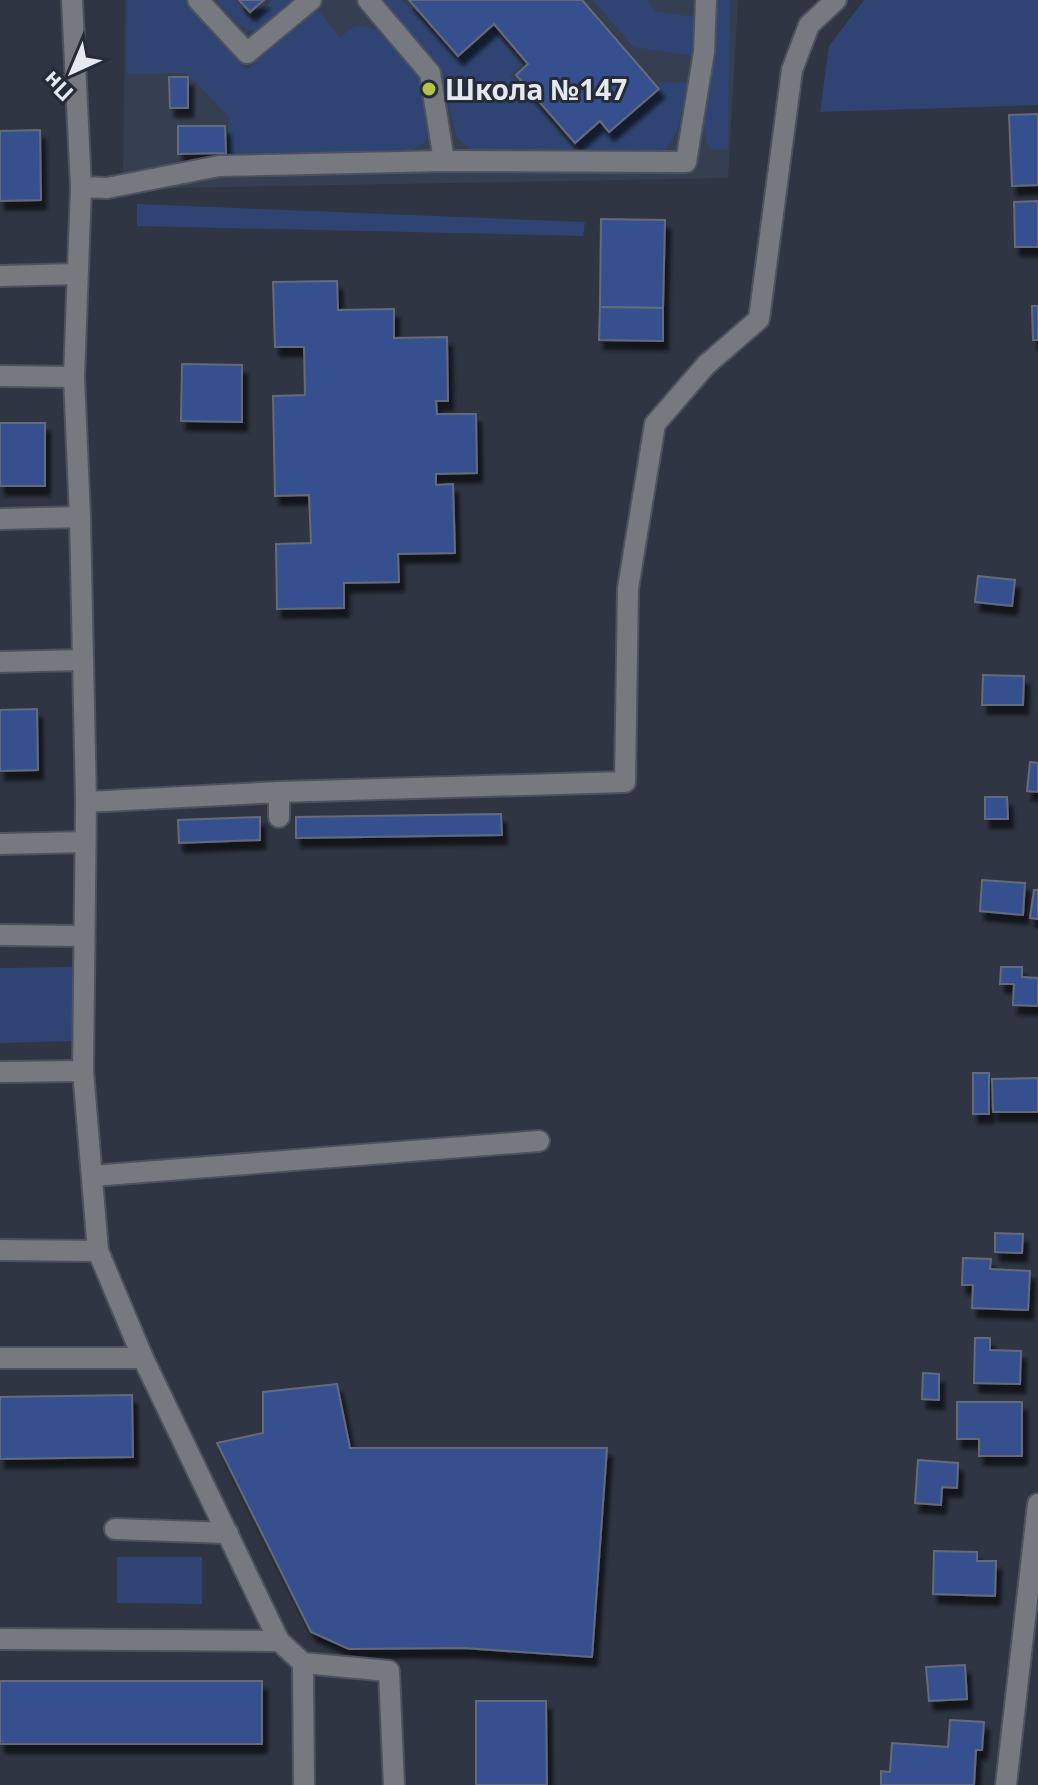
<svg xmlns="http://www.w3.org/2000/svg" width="1038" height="1785" font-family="'Noto Sans',sans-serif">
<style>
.built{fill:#363f51}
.green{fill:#2f4472}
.building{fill:#35508f;stroke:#646b7a;stroke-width:2;filter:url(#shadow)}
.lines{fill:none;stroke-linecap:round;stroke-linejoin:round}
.minor-casing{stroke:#4c525e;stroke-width:24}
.minor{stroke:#767980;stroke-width:20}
.poi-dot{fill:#b6c149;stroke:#252b37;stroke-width:3}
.labels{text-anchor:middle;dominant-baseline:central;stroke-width:6;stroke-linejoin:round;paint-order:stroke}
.poi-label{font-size:28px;font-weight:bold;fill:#e4e8f1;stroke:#252b37;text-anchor:start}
</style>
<defs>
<filter id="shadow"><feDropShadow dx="5" dy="9" stdDeviation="2" flood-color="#0009"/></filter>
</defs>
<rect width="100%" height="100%" fill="#2f3542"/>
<!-- built -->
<polygon class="built" points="125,0 738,0 728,178 123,189"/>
<!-- green -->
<g class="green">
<polygon points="127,0 187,0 246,70 317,9 340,37 355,26 365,26 378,30 422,80 431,132 424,143 407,152 231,153 228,116 187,73 127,74"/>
<path d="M216 0H234L251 19 273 0H298C255 37 256 45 216 0Z"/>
<path d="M382 0H402L457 60 492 30 522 64 510 75 573 147 599 125 609 134 662 89 657 82 687 83C682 104 681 139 662 151L482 152 469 148 457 138 438 68Z"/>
<polygon points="593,0 646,0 656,11 694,17 692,56 633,47"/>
<polygon points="717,0 730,0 728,150 712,149 707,144 703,123 715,51"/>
<polygon points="864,0 1038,0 1038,105 820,112 829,46"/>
<polygon points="137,204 585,222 583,236 137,226"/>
<polygon points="76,967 77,1041 0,1043 0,968"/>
<polygon points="117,1557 202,1557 202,1604 117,1603"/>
</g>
<!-- building -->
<g class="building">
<polygon points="239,0 264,0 250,12"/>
<polygon points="409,0 582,0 659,89 609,132 600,121 575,143 516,75 528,64 494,24 458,56"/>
<polygon points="169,77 188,77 188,108 170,108"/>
<polygon points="1038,114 1038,185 1012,186 1009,115"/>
<polygon points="178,126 225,126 226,153 178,154"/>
<polygon points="40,130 41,200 0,201 0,131"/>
<polygon points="1038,201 1038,247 1015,247 1014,202"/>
<polygon points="601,219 665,220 663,308 600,307"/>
<polygon points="337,281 338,310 394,309 394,338 447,337 448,401 436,401 437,414 476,414 477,473 436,474 436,485 453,484 455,553 398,554 399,582 344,583 344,608 277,609 276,544 311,543 309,495 275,496 273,396 305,395 304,347 275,347 273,282"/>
<polygon points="1032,306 1038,306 1038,340 1033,340"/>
<polygon points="600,307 663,308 663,341 599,340"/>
<polygon points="182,364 242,365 242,422 181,421"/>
<rect x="0" y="423" width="45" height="63"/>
<polygon points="978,576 1015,580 1012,606 975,602"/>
<polygon points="983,675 1024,676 1023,705 982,705"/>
<polygon points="37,709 38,770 0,771 0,710"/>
<polygon points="1030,762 1038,763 1038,792 1027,791"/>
<polygon points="985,797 1007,797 1008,819 985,819"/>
<polygon points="501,814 502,835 296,838 296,817"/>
<polygon points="260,817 260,840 179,843 178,820"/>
<polygon points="982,880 1025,883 1023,915 980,911"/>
<polygon points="1034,890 1038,890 1038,919 1030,918"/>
<polygon points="1001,967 1022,967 1022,977 1038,978 1038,1006 1013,1005 1014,984 1000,984"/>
<rect x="973" y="1073" width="16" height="41"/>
<polygon points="1038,1078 1038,1112 993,1112 992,1079"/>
<polygon points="995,1233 1023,1234 1022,1253 995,1252"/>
<polygon points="963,1258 991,1259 990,1269 1030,1271 1028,1310 972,1308 973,1285 962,1285"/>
<polygon points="975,1338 990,1338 990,1350 1021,1351 1020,1384 974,1383"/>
<polygon points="923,1373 939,1374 939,1400 922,1399"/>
<polygon points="337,1384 350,1448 607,1448 592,1657 464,1648 349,1649 311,1632 217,1443 263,1433 263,1392"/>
<polygon points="132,1395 133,1457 0,1459 0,1397"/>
<polygon points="957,1402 1022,1402 1022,1456 979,1456 979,1439 957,1439"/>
<polygon points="918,1460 958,1463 957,1488 942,1487 941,1505 915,1503"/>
<polygon points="934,1551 977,1552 977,1561 996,1561 995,1596 933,1594"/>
<polygon points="965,1665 967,1699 929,1701 926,1667"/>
<rect x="0" y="1681" width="262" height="63"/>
<polygon points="476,1701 546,1701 547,1785 476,1785"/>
<polygon points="950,1720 984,1722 982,1750 976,1750 974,1785 881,1785 881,1771 890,1772 892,1743 948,1747"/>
</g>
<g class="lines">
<defs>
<g id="minor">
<polyline points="72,0 81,187 74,377 80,517 86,802 83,1071 98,1251 143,1358 279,1641 303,1663 389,1671 394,1785"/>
<polyline points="198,0 247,53 311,0"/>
<polyline points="368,0 430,73 444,161"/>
<polyline points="81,187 107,188 219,166 444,161 686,162 704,52 706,0"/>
<polyline points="0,276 76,274"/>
<polyline points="0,376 74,377"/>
<polyline points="0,519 80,517"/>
<polyline points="0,662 81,660"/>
<polyline points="279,792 625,782 628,588 655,424 706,365 759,319 792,70 809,25 836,0"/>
<polyline points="86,802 279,792 279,817"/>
<polyline points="0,844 85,842"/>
<polyline points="0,935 84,936"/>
<polyline points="0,1072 83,1071"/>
<polyline points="92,1176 539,1141"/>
<polyline points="0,1250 98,1251"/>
<polyline points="0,1358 143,1358"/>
<polyline points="115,1529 228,1533"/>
<polyline points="0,1639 279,1641"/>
<polyline points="303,1663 304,1785"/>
<polyline points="1006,1785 1038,1504"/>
</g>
</defs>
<!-- minor casing -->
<use href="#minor" class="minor-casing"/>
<!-- minor -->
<use href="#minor" class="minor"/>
</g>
<!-- markers -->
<circle class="poi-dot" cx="429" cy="89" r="8"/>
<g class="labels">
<!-- poi labels -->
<g class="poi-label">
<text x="445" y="89">Школа №147</text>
</g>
</g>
<!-- north arrow -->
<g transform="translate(72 72) rotate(224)" stroke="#252b37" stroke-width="6" paint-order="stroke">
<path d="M0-6L14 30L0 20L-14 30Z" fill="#e4e8f1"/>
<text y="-12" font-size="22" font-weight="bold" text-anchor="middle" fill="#e4e8f1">Пн</text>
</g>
</svg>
